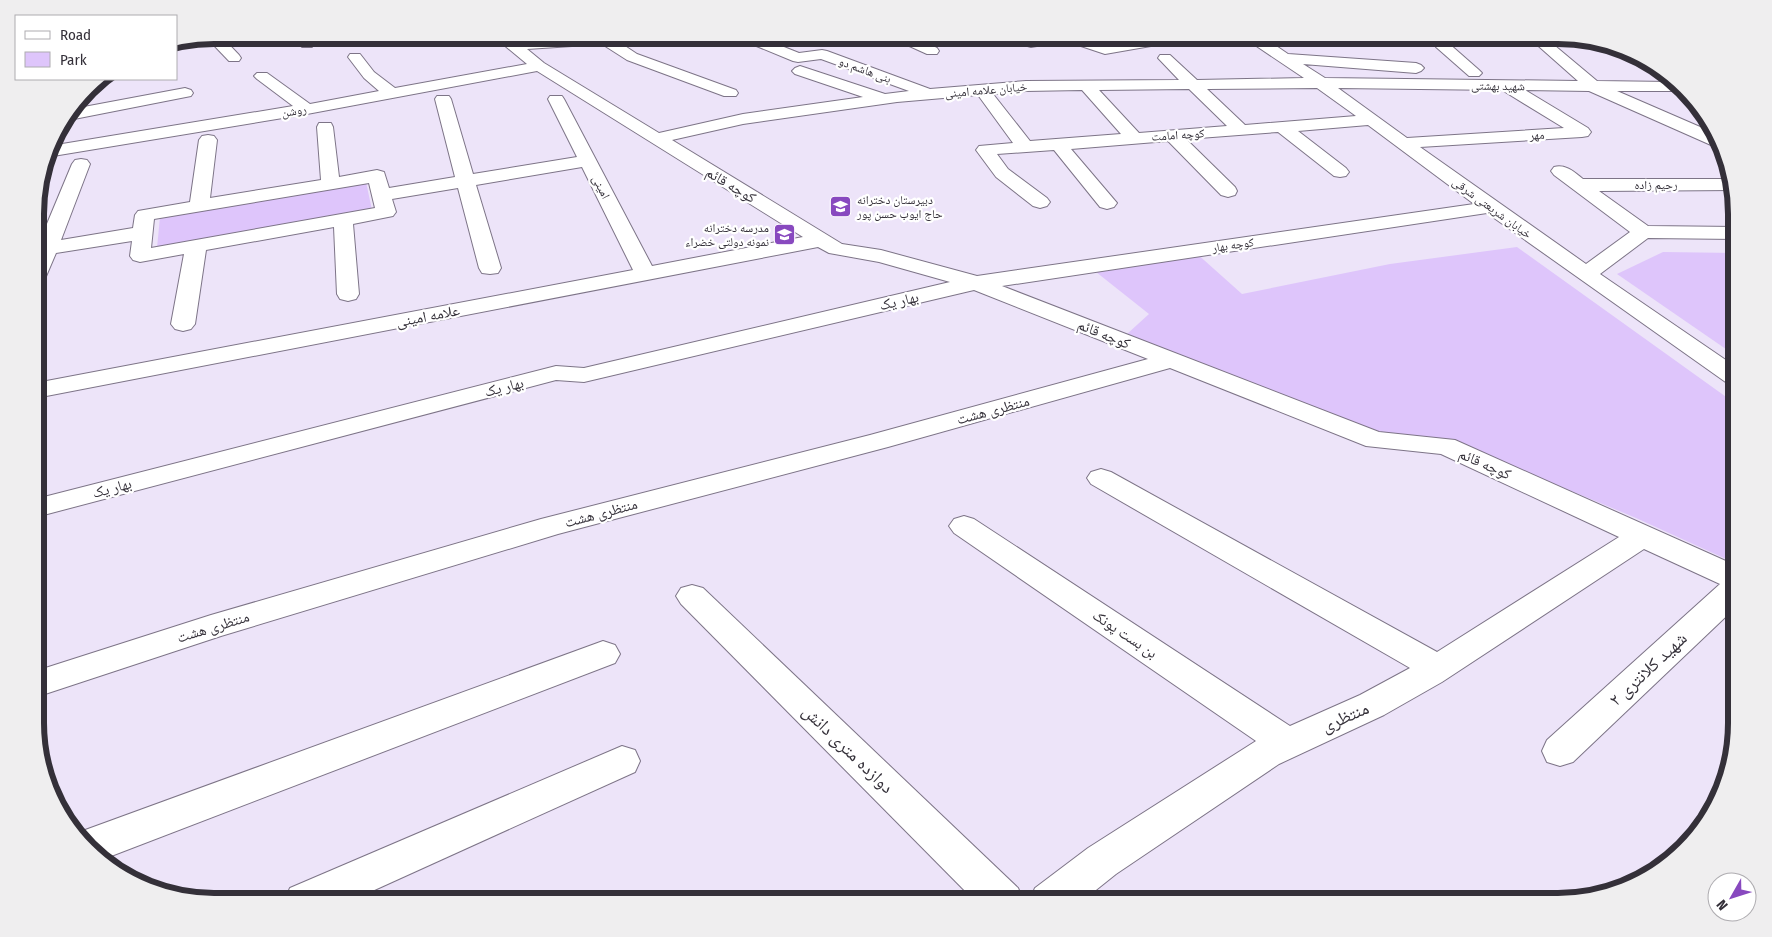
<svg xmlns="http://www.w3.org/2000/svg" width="1772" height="937" font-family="'Fira Sans Condensed','Noto Naskh Arabic',sans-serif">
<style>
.green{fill:#dec5fb}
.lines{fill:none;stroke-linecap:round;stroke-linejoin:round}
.minor-casing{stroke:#7d7487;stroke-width:2}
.minor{fill:#fff;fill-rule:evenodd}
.labels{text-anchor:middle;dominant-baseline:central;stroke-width:4.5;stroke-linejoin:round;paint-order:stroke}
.far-street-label{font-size:12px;fill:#343039;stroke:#fff}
.far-poi-label{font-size:12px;fill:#343039;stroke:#fff;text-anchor:start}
.street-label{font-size:15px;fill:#343039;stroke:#fff}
.near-street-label{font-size:18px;fill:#343039;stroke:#fff}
.rim{fill:none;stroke:#343039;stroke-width:6}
</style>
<rect width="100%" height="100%" fill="#ede4f9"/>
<!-- green -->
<g class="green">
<polygon points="366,182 372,210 157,248 160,217"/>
<polygon points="1517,247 1736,404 1737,564 1636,518 1447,439 1389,440 1127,334 1149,314 1091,268 1195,252 1242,294 1390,264"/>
<polygon points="1663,252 1736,253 1736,356 1617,274"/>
</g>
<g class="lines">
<defs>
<g id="minor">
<polygon points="220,35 239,55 241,58 239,61 229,61 206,37"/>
<polygon points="306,35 320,35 312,47 302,47 300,44"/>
<polygon points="334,35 348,35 342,44 332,44 330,41"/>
<polygon points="397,35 411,35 409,42 399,42"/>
<path d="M492 35H508L516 41 602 35H665L663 38 658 39 619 42 637 54 736 90 738 93 736 96H724L627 60 602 44 527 49 544 63 659 133 743 114 863 97 795 74 792 71 795 68 800 66 885 94 909 91 821 59 798 62 793 61 737 38 735 35H754L799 53 822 50 827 51 930 89 1026 81 1179 80 1158 58 1160 55H1170L1197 80 1304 78 1249 41 1205 39 1198 35 1191 39 1105 54 1066 41 1031 47 999 38 997 35H1019L1031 39 1053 35H1075L1106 45 1167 35H1260L1288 54 1416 63 1421 65 1424 68 1421 71 1416 73 1303 64 1325 78 1578 81 1526 35H1542L1597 81 1670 82 1680 91H1617L1714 133 1719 146 1711 145 1589 91 1525 90 1588 128 1591 132 1588 136 1582 137 1420 147 1586 264 1630 232 1554 175 1551 171 1554 167C1566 164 1574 172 1583 179H1731L1735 190 1599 191 1648 226 1736 227V239L1648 238 1600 274 1736 367V385L1727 383 1487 213 1002 286 1379 432 1455 440 1737 566V606L1573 762 1560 766 1547 762 1542 751 1547 740 1720 584 1644 549 1442 682 1384 715 1279 764 1116 874 1081 902H1029L1035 888 1088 848 1256 741 954 533 949 526 954 519 964 516 974 519 1290 726 1360 695 1410 668 1091 484 1087 478 1091 472 1101 469 1111 472 1437 652 1619 537 1441 454 1366 446 1170 368 888 447 558 534 221 636 36 697V671L211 615 541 519 870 435 1148 359 974 290 584 382 556 380 36 517V499L556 366 584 368 950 282 879 262 829 253 818 247 36 398V383L633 270 582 167 476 185 501 268 498 273 490 274 482 273 479 268 458 188 392 199 396 212 393 216 353 224 359 294 356 299 348 301 340 299 337 294 334 227 206 250 195 324 191 329 183 331 175 329 171 324 184 254 140 262 133 260 130 256 132 241 56 253 44 281 36 282 35 244 39 243 72 164 75 160 81 159 87 160 90 164 61 240 133 228 135 215 138 211 190 202 199 140 202 136 208 135 214 136 217 140 210 198 321 180 317 127 319 123H331L333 127 339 177 377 170 384 172 389 188 455 177 435 99 437 96H449L451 99 473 174 577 157 548 99 550 96H562L564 99 652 266 803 237 537 71 307 114 47 157 50 146 293 106 257 79 254 76 257 73H267L310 104 379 91 364 78 348 57 350 54H360L374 72 395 88 527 64ZM1317 88 1356 116 1245 125 1207 89ZM1338 88 1502 90 1564 128 1407 138ZM1189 89 1227 126 1139 133 1099 90ZM1082 90 1121 134 1030 141 993 94 1026 91ZM978 95 1013 143 979 146 976 150 996 177 1033 206 1040 208 1047 206 1050 202 1047 198 1008 169 997 154 1054 150 1100 207 1107 209 1114 207 1117 203 1071 149 1168 141 1221 195 1228 197 1235 195 1237 191 1235 187 1186 139 1278 132 1334 176 1340 177 1346 176 1349 172 1346 168 1298 131 1368 125 1474 204 977 276 881 250 842 244 672 140 743 124 897 102ZM369 183 375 208 151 248 154 219Z"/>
<polygon points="919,35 948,35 946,38 925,42 937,48 939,51 937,54 927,54 905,44 903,41 905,38"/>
<polygon points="1441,40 1446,41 1479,70 1482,73 1479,76 1469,76 1436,47 1434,44 1436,41"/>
<polygon points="185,88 191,90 193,93 191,96 69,120 65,119 73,109"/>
<polygon points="692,585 703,588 1018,888 1024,902 976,902 681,604 676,596 681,588"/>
<polygon points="603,641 615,645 620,654 615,663 106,858 77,833"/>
<polygon points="622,746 635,750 640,761 635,772 348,902 284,902 290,888"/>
</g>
</defs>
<!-- minor casing -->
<use href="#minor" class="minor-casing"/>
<!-- minor -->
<use href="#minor" class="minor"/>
</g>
<!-- icons -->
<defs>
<symbol id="school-square" viewBox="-11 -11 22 22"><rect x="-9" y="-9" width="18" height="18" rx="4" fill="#8849bf" stroke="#fff"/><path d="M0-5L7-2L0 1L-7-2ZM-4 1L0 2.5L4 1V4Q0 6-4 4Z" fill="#fff"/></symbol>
</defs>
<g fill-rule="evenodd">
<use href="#school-square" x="828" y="194" width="25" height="25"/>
<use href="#school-square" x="772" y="222" width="25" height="25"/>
</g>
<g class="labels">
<!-- far-street labels -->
<g class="far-street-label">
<text transform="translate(865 70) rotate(20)">بنی هاشم دو</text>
<text transform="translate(1498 86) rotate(1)">شهید بهشتی</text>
<text transform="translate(986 90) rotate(-5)">خیابان علامه امینی</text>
<text transform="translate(294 111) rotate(-10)">روشن</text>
<text transform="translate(1178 135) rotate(-4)">کوچه امامت</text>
<text transform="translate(1537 135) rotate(-3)">مهر</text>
<text x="1656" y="185">رحیم زاده</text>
<text transform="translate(601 187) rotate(63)">امینی</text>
<text transform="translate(1492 208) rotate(36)">خیابان شریعتی شرقی</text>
<text transform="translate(1233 245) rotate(-8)">کوچه بهار</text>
</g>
<!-- far-poi labels -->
<g class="far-poi-label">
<text x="857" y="200">دبیرستان دخترانه<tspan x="857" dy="14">حاج ایوب حسن پور</tspan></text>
<text x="769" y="228" text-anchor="end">مدرسه دخترانه<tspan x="769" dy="14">نمونه دولتی خضراء</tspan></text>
</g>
<!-- street labels -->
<g class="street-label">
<text transform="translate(731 185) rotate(31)">کوچه قائم</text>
<text transform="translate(899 301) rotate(-13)">بهار یک</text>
<text transform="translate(428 316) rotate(-11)">علامه امینی</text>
<text transform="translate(1104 334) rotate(22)">کوچه قائم</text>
<text transform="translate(504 387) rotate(-14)">بهار یک</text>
<text transform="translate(993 410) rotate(-15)">منتظری هشت</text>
<text transform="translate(1485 464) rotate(24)">کوچه قائم</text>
<text transform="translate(112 488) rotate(-15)">بهار یک</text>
<text transform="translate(601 513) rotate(-15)">منتظری هشت</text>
<text transform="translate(213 627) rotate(-17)">منتظری هشت</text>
<text transform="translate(1125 634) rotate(34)">بن بست پونک</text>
</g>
<!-- near-street labels -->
<g class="near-street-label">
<text transform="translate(1648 669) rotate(-43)">شهید کلانتری ۲</text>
<text transform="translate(1345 717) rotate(-24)">منتظری</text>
<text transform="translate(848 749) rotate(44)">دوازده متری دانش</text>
</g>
</g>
<!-- crop -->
<path d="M0 0H1772V937H0ZM214 44H1558A170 170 0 0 1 1728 214V723A170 170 0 0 1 1558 893H214A170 170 0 0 1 44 723V214A170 170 0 0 1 214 44Z" fill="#efeeef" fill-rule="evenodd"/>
<path class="rim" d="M214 44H1558A170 170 0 0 1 1728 214V723A170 170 0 0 1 1558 893H214A170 170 0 0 1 44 723V214A170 170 0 0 1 214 44Z"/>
<!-- legend -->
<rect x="15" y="15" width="162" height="65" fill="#ffffff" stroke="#aeacb0"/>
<rect x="25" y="31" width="25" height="8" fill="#ffffff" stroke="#aeacb0"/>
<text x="60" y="40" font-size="15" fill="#343039">Road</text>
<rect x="25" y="52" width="25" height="15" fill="#dec5fb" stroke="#aeacb0"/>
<text x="60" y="65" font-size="15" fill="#343039">Park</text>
<!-- north arrow -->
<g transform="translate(1732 897) rotate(231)"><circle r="24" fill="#ffffff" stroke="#aeacb0"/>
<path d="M0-4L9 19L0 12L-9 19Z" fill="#8849bf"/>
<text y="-8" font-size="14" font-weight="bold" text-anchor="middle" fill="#343039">N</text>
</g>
</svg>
